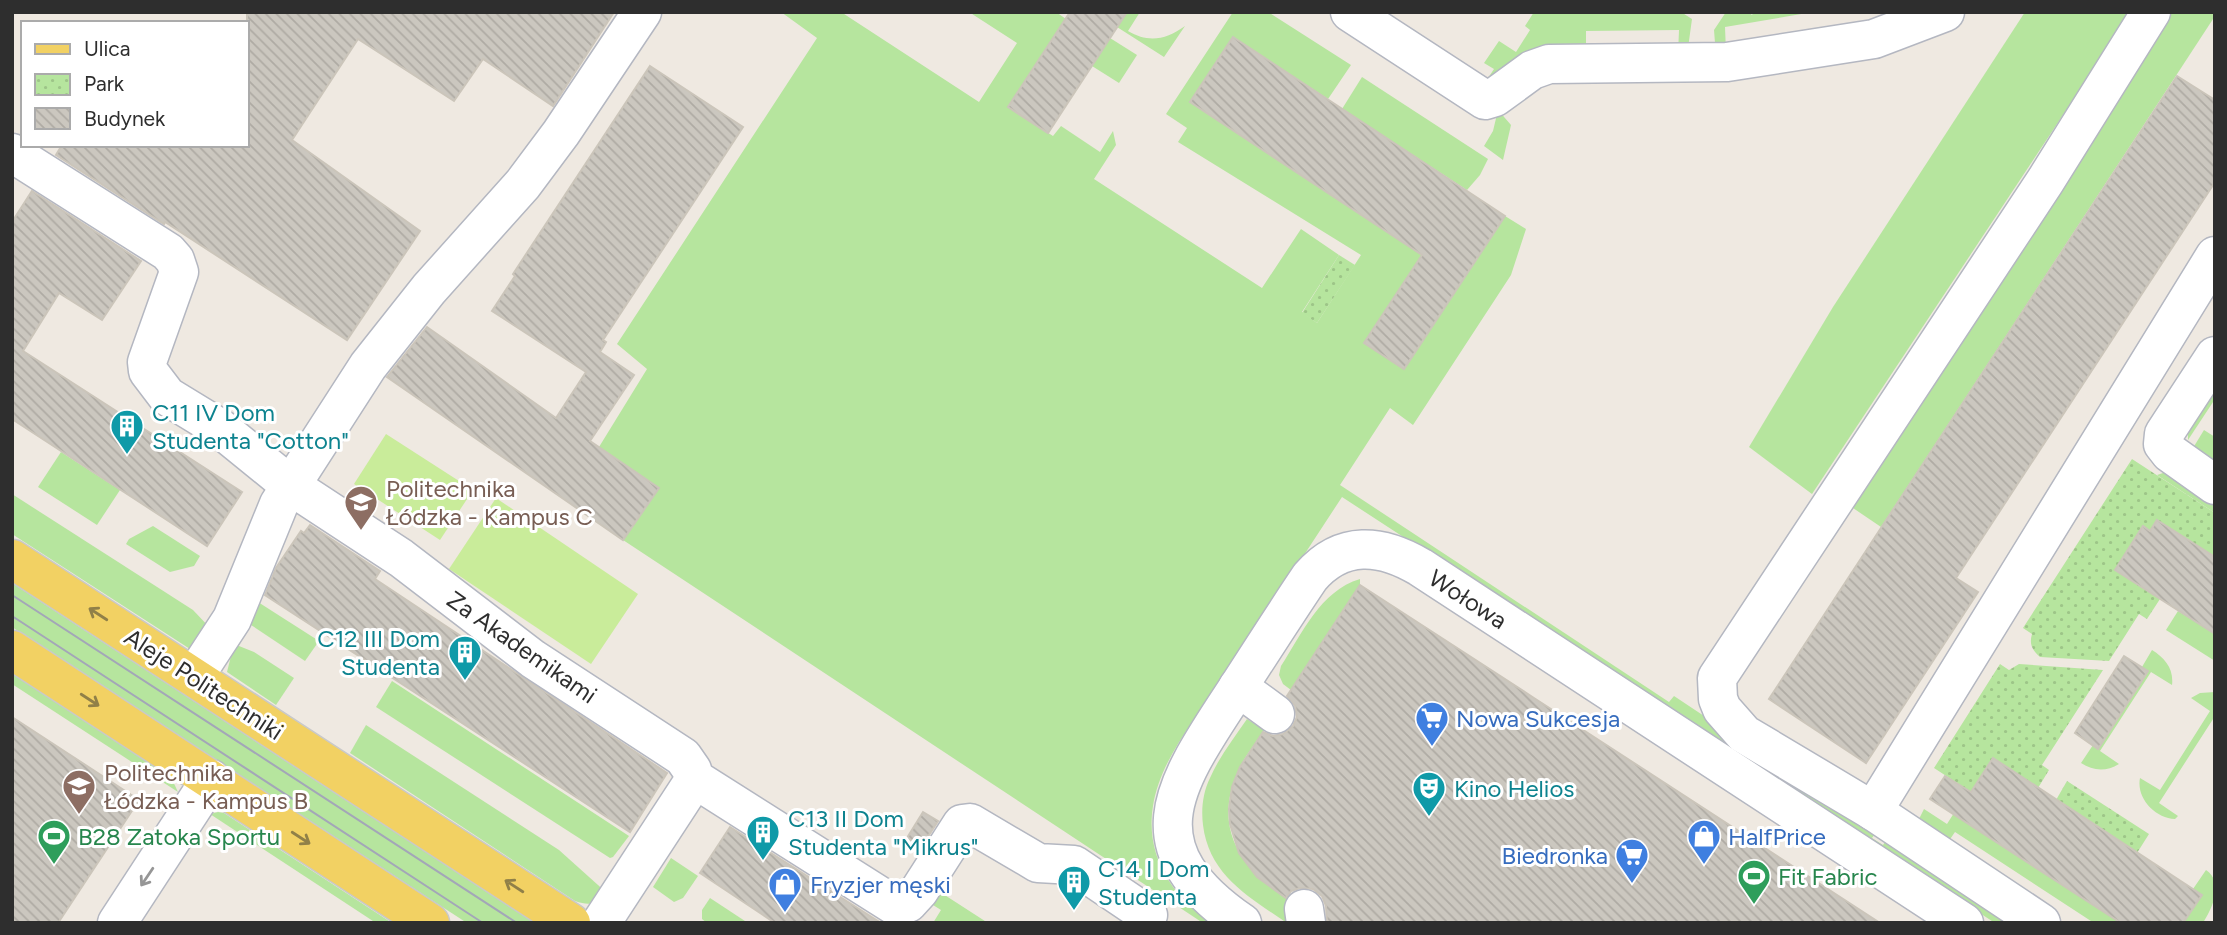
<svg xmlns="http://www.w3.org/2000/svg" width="2227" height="935" font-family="Figtree,sans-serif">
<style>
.grass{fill:#b6e59e}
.park{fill:url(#park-dots)}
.pitch{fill:#c9ec9a}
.building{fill:url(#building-back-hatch);stroke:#cbc5ba;stroke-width:2}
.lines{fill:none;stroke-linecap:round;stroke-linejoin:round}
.minor-casing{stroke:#b4b7c1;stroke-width:41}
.major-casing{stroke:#c9c9c9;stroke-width:41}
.minor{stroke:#fff;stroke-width:38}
.major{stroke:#f2d163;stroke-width:38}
.tram{stroke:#a3a6b8;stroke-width:2}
.oneway{stroke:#908048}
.oneway2{stroke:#969696}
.labels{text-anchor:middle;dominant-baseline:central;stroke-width:6;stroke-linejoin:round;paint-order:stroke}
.culture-label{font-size:24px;fill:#0d838f;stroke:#fff;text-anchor:start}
.education-label{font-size:24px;fill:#785e54;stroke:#fff;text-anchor:start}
.street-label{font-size:24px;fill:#2e2e2e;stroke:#fff}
.shop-label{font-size:24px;fill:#366cbe;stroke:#fff;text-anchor:start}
.leisure-label{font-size:24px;fill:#27864d;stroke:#fff;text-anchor:start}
</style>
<defs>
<pattern id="park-dots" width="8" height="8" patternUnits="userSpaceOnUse" patternTransform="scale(1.75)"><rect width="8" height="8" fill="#b6e59e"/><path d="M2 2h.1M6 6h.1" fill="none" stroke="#9dc588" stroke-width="1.8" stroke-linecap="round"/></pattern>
<pattern id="building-back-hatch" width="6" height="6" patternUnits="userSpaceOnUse" patternTransform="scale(1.75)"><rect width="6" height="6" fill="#cbc7bf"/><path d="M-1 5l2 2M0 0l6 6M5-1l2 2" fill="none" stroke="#afaba4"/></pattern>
</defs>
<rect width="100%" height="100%" fill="#efe9e1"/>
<!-- grass -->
<g class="grass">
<path d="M781 12H841L979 102 1017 43 969 12H1056L1066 19 1008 107 1053 136 1061 126 1100 152 1113 131 1116 145 1094 179 1262 288 1301 229 1339 255 1302 312 1317 323 1361 255 1178 142 1187 128 1166 114 1233 12H1268L1351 65 1328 99 1233 37 1190 102 1422 255 1364 343 1404 369 1505 216 1526 229 1511 275 1413 425 1390 408 1340 485 1669 702 1674 696 1877 831 1872 838 1883 845 1888 838 2018 923H1995L1342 497C1302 558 1262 619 1222 680 1196 718 1160 760 1153 806 1145 856 1172 896 1211 923H1203L623 540 659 488 599 447 647 369 617 344 817 38Z"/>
<path d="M1127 12H1140L1128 31C1148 43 1166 40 1185 26L1164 57 1117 27Z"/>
<polygon points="1534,12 1681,12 1692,19 1688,48 1678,55 1679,30 1586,31 1586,54 1482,87 1494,69 1484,63 1499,41 1516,52 1530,30 1525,26"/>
<polygon points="1726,12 1748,12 1752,15 1754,12 1813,12 1725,27 1726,52 1715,43 1714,30"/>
<polygon points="2025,12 2129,12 2110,44 1812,494 1749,447 1833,307"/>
<polygon points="2170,12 2215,12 2215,16 1881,527 1853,508"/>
<polygon points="1110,38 1137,55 1119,83 1092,66"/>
<polygon points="1362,77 1488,159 1480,175 1467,190 1342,109"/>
<polygon points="1498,110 1511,125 1503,160 1484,146 1493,131"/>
<polygon points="2215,385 2215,399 2188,440 2188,431"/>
<polygon points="2204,430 2215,437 2215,465 2193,448"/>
<polygon points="61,452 120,490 97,525 38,487"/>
<polygon points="2166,472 2215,498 2215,513 2157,475"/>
<polygon points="12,494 193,610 211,629 190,649 12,534"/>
<polygon points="153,526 200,556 194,566 170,572 126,544 129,539"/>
<path d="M1360 579V585L1291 690 1283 684 1279 675 1281 666C1302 634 1320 591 1360 579Z"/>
<polygon points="12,583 535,923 467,923 12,627"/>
<polygon points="258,602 319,641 305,661 248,623"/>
<polygon points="2178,611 2215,634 2215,661 2166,630"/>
<polygon points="234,644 254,652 294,678 276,705 227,672"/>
<path d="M2152 650C2165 658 2174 669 2172 685L2151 672 2100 751 2119 764C2106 772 2093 771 2081 763L2093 745 2099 748 2148 672 2142 667Z"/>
<polygon points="12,673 170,775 178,792 12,684"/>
<polygon points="392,681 629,836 613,857 610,858 376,707"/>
<path d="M2215 692V716L2159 803 2178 816 2175 819C2155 818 2136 798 2140 778L2160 790 2210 711 2191 698 2200 693Z"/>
<path d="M1247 719 1264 730C1256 743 1244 757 1238 771 1212 830 1242 869 1289 900L1287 923C1249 897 1209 875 1203 825 1201 809 1203 792 1210 778 1219 757 1234 738 1247 719Z"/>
<path d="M366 725 559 850 608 894C596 904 590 906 575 901L350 753Z"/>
<polygon points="1924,809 1947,824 1954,813 2121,923 2094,923 1955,832 1946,845 1919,819"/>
<polygon points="218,812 224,813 392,923 376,923 210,814"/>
<polygon points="671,858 698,876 683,898 674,902 653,887"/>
<path d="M2206 870C2225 883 2212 908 2203 923H2183L2201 896 2193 889Z"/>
<polygon points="940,892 988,923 933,923 941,910 933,905"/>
<polygon points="710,898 748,923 707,923 702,919 702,910"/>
</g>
<!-- park -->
<g class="park">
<polygon points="1339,255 1355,265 1317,323 1302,313"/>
<path d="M2132 459 2215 513V557L2157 520 2150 531 2143 526 2115 570 2160 599 2147 619 2139 614 2109 661 2040 657C2032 650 2029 644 2032 634L2023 628Z"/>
<polygon points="2000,664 2009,670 2019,664 2103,670 2042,765 2049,770 2038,788 1992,759 1964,803 1971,808 1963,821 1942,806 1957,783 1934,768"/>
<polygon points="2067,781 2149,834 2137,853 2056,800"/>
</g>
<!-- pitch -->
<g class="pitch">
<polygon points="386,434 473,490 440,540 354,484"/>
<polygon points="496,498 638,594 591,664 449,569"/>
</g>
<!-- building -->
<g class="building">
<polygon points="247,12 614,12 553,106 483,59 454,101 358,39 292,140 420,231 347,340 165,222 164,224 56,155 62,145 247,145"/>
<polygon points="1070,12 1127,12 1048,133 1008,107"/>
<polygon points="1233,37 1505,216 1404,369 1364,343 1422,255 1190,102"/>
<polygon points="650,66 743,127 603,340 606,342 600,352 634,375 590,441 659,488 623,540 387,377 427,327 556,418 586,372 492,311 515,276 513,274"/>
<polygon points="2177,76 2215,100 2215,182 1956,578 1978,592 1866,763 1769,699"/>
<polygon points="32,191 141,261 102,320 59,293 23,351 242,492 207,546 12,419 12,222"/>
<polygon points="2157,520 2215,557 2215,634 2115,570 2143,526 2150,531"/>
<polygon points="310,525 380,571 375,579 667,773 630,832 265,595 276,568 301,531 304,533"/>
<polygon points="1360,585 1534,698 1880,923 1327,923 1326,906 1322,896 1313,889 1300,888 1291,891 1286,898 1257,877 1239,853 1230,824 1229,809 1232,787 1240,767 1263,732 1273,736 1283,734 1293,726 1297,717 1295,706 1287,696"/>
<polygon points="2124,656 2148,671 2098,749 2075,733"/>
<polygon points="12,717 139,800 58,923 12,923"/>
<polygon points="1993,758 2202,895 2183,923 2121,923 1930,799 1945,776 1971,792"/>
<polygon points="923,812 938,821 921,847 907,838"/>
<polygon points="730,827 881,923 775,923 700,873"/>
</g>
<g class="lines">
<defs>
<g id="minor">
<polyline points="1350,12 1485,100 1495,97 1532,70 1549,64 1727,62 1874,39 1945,12"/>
<polyline points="12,153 168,252 175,260 179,272 147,362 148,371 167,396 221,429 291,486 401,558 533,659 683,757 692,770 695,779 894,905 908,903 919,891 962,824 970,823 1038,863 1074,865 1148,915"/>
<polyline points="2215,356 2164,434 2163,444 2170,453 2215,485"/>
<polyline points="194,677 232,619 279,504 368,366 429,289 523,184 561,133 642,12"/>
<polyline points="1238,687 1275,714"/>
<polyline points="1873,811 2215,256"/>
<polyline points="1304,909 1306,923"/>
<polyline points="117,923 211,779"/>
<polyline points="601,923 695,779"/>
<path d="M1242 923C1133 848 1171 789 1231 698 1257 658 1283 617 1310 577 1342 540 1381 544 1420 567L1964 923"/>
<polyline points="2041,923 1873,811 1744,734 1722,709 1718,699 1717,678 2046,180 2151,12"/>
</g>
<g id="major">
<polyline points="12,559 571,923"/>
<polyline points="12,650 430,923"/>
</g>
</defs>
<!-- minor casing -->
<use href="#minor" class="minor-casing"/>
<!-- major casing -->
<use href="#major" class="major-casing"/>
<!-- minor -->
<use href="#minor" class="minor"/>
<!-- major -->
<use href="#major" class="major"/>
<!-- tram -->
<g class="tram">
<polyline points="12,595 517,923"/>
<polyline points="12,616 483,923"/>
</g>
</g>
<!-- one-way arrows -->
<defs><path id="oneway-shaft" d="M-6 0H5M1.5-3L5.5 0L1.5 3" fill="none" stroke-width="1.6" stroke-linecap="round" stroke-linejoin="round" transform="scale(1.75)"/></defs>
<g class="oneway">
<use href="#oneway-shaft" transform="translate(98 614) rotate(-147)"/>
<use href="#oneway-shaft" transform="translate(90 700) rotate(33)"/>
<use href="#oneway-shaft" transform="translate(301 838) rotate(33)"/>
<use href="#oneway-shaft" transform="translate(514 886) rotate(-147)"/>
</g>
<use class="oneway2" href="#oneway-shaft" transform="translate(147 877) rotate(124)"/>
<!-- icons -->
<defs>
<symbol id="building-pin" viewBox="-11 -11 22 30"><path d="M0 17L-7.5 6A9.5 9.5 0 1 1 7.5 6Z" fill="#0f9aa8" stroke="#fff"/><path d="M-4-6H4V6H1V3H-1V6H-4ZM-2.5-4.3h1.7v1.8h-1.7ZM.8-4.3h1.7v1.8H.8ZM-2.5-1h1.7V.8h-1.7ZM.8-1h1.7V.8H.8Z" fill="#fff"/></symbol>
<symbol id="university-pin" viewBox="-11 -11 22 30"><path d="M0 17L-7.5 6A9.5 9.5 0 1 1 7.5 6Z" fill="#8d6e63" stroke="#fff"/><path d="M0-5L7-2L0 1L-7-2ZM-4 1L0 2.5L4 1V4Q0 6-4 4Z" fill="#fff"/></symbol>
<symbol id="supermarket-pin" viewBox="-11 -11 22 30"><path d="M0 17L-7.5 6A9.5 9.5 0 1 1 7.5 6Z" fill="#3f7fe0" stroke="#fff"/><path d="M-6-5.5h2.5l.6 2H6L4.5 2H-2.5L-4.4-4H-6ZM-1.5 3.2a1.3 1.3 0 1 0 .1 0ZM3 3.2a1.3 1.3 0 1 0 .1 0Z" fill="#fff"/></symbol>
<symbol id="theatre-pin" viewBox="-11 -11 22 30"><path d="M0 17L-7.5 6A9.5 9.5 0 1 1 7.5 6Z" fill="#0f9aa8" stroke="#fff"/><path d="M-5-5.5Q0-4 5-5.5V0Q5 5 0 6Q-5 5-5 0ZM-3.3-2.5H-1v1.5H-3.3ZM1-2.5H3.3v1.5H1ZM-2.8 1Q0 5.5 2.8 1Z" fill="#fff"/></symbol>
<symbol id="stadium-pin" viewBox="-11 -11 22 30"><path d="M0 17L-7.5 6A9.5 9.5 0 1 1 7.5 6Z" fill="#2e9e5b" stroke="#fff"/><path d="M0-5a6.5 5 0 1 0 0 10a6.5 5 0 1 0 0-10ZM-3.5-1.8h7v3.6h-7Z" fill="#fff"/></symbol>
<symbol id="shop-pin" viewBox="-11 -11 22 30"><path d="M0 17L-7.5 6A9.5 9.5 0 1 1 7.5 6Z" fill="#3f7fe0" stroke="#fff"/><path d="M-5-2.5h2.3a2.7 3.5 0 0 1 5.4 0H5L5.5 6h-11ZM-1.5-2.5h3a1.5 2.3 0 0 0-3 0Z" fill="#fff"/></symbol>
</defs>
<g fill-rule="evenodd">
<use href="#building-pin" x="108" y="407" width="38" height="52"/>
<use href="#university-pin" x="342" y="483" width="38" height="52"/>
<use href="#building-pin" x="446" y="633" width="38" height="52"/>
<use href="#supermarket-pin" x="1413" y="699" width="38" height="52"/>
<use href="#university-pin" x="60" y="767" width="38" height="52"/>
<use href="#theatre-pin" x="1410" y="769" width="38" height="52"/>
<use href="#building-pin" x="744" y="813" width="38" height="52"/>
<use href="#stadium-pin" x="35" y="817" width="38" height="52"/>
<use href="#shop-pin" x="1685" y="817" width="38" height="52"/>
<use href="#supermarket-pin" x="1613" y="836" width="38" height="52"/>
<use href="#stadium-pin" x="1735" y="857" width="38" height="52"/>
<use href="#building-pin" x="1055" y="863" width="38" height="52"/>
<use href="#shop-pin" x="766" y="865" width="38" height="52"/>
</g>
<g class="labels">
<!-- culture labels -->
<g class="culture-label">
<text x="152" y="412">C11 IV Dom<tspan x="152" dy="28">Studenta "Cotton"</tspan></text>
<text x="440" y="638" text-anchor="end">C12 III Dom<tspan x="440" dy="28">Studenta</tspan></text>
<text x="1454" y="788">Kino Helios</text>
<text x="788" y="818">C13 II Dom<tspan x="788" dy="28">Studenta "Mikrus"</tspan></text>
<text x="1098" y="868">C14 I Dom<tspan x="1098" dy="28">Studenta</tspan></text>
</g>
<!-- education labels -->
<g class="education-label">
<text x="386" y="488">Politechnika<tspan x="386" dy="28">Łódzka - Kampus C</tspan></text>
<text x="104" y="772">Politechnika<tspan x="104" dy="28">Łódzka - Kampus B</tspan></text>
</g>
<!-- street labels -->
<g class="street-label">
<text transform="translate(1468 599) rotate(33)">Wołowa</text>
<text transform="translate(522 647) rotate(35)">Za Akademikami</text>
<text transform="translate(204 684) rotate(33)">Aleje Politechniki</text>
</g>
<!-- shop labels -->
<g class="shop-label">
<text x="1456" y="718">Nowa Sukcesja</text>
<text x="1728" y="836">HalfPrice</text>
<text x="1608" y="855" text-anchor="end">Biedronka</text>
<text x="810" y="884">Fryzjer męski</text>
</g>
<!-- leisure labels -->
<g class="leisure-label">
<text x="78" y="836">B28 Zatoka Sportu</text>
<text x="1778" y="876">Fit Fabric</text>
</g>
</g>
<!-- border -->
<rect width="2227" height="935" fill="none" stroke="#2e2e2e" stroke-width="28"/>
<!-- legend -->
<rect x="21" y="21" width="228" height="126" fill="#ffffff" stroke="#ababab" stroke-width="2"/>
<rect x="35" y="44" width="35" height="10" fill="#f2d163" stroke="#ababab" stroke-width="2"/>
<text x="84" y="56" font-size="21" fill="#2e2e2e">Ulica</text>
<rect x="35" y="74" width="35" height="21" fill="url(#park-dots)" stroke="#ababab" stroke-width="2"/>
<text x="84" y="91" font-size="21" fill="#2e2e2e">Park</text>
<rect x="35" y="108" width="35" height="21" fill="url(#building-back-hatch)" stroke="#ababab" stroke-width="2"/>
<text x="84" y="126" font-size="21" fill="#2e2e2e">Budynek</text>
</svg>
